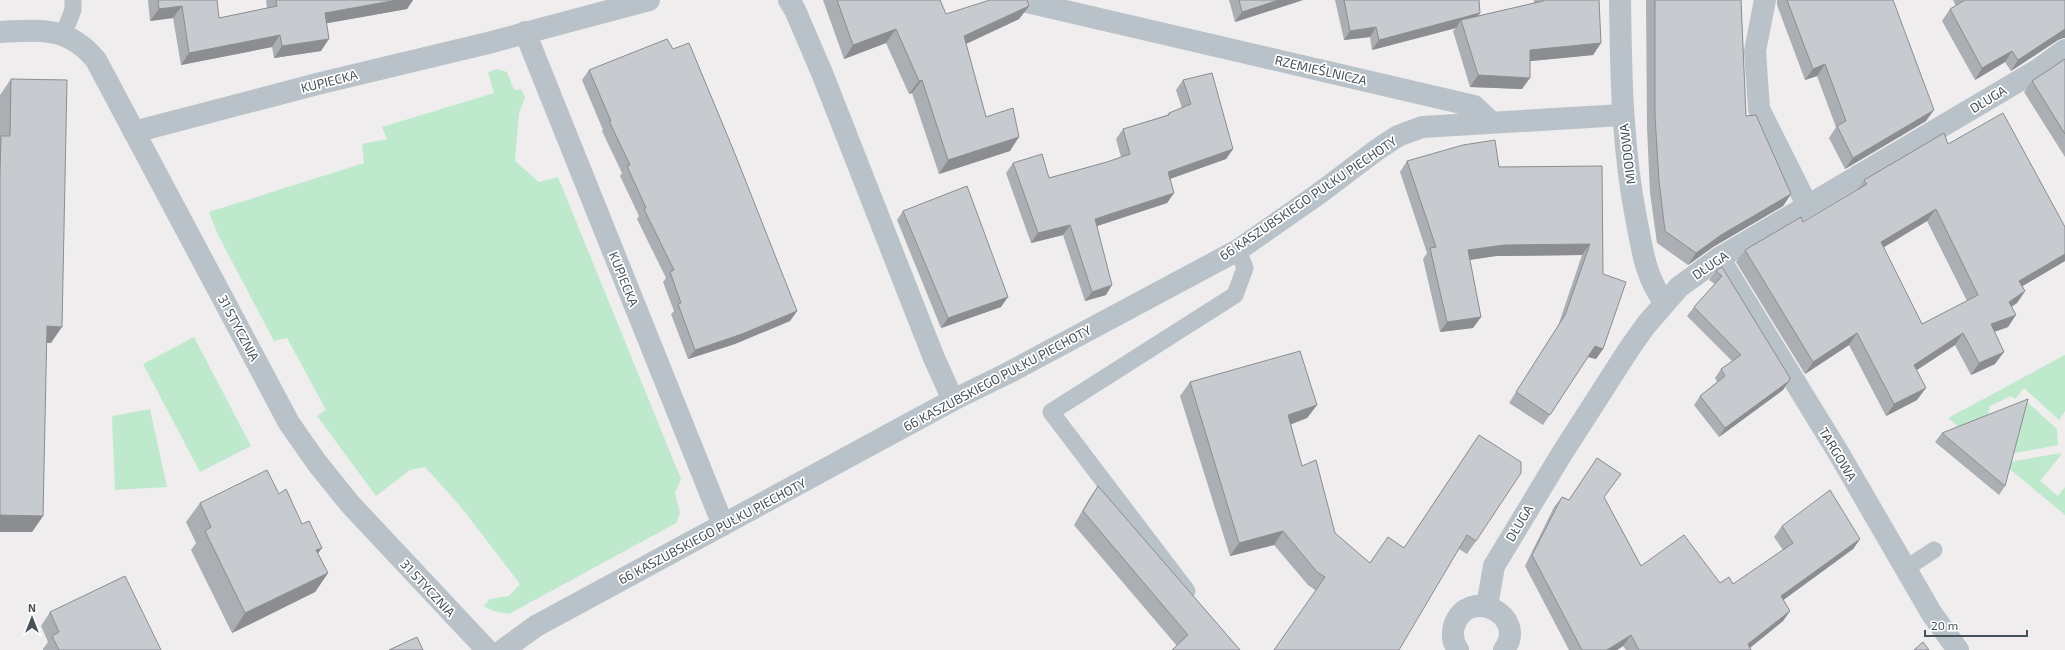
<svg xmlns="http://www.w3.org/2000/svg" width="2065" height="650" font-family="'Exo 2',sans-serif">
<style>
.green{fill:#bfe9cd}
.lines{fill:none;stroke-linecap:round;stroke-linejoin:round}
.service{stroke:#b9c2c8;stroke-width:17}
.pedestrian{stroke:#b9c2c8;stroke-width:22}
.minor{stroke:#b9c2c8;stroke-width:22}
.tertiary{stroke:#b9c2c8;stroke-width:22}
.wall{fill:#abaeb2;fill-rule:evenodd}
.shaded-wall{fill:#8b8d91}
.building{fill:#c7cacf;stroke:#8b8d91;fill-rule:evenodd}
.labels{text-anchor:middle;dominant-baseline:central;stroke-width:3.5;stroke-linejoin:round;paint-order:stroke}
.street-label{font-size:13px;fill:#475158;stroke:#fff}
</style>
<rect width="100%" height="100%" fill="#efeded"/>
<!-- green -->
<g class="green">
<polygon points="497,69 507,72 514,90 521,89 525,97 519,113 515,161 539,182 558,177 681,479 675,493 680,513 676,523 509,614 493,611 484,606 490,599 509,596 520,584 461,507 425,467 410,470 376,496 317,416 326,410 287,338 274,341 218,235 209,212 364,163 362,144 387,139 382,127 494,93 488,72"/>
<polygon points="194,337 251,446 200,472 143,364"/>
<polygon points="2065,355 2065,411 2059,420 2024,388 2015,399 2011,396 1990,406 1984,435 2004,463 2060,453 2061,455 2040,481 2058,496 2065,487 2065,515 1948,418"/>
<polygon points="2025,400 2057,429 2058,445 2010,454"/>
<polygon points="150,409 167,487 115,490 112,416"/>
</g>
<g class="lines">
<!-- service -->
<g class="service">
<polyline points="63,35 73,10 73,0"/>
<polyline points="1905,569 1934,550"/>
<polyline points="1187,591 1051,412 1235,295 1245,268 1238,250"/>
</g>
<!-- pedestrian -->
<g class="pedestrian">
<polyline points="1018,0 1474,106 1491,122"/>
<polyline points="1719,258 2039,69 2065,50"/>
</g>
<!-- minor -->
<g class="minor">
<polyline points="789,0 795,10 822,73 934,358 953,400"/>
<path d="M1620 0C1621 75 1622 149 1637 223 1643 254 1646 277 1664 302"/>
<polyline points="1765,0 1755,51 1759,109 1802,195"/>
<path d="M0 32C40 30 68 26 96 60L289 423 317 463 350 504 487 650"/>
<polyline points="525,32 723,525"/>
<polyline points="134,132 317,84 488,43 649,0"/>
<polyline points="1487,606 1494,566 1561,455 1629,349 1646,325 1679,287 1719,258 1838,452 1932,614 1958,650"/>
<polyline points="503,650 536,626 953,400 1010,372 1238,250 1317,195 1378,149 1398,136 1422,127 1622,115"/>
</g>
<!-- tertiary -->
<path class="tertiary" d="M1458 650C1453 643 1452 634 1454 626 1468 584 1529 616 1504 650"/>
</g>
<!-- wall -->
<g class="wall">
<polygon points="148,0 217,0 219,18 267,8 266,0 413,0 407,9 327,23 321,51 274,58 272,47 181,65 173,18 150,21"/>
<polygon points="823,0 940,0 946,14 1029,6 1019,19 966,44 986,117 1010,151 939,174 912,93 909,94 886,43 844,59"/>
<polygon points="1229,0 1303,0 1235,22"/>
<polygon points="1335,0 1479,0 1480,13 1478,16 1534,3 1534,0 1599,0 1601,43 1593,55 1530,61 1522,89 1470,87 1453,31 1456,28 1372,50 1370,37 1344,40"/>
<polygon points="1646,0 1741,0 1746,116 1791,194 1783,206 1713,247 1688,265 1657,243 1650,193 1647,128"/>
<polygon points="1777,0 1893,0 1926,121 1845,169 1829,138 1836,127 1817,76 1805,80 1777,5"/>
<polygon points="1953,0 2065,0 2063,38 2058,40 2011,71 2005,62 1975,80 1942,21 1950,9 1956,6"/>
<polygon points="2065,59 2065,157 2024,92 2032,81"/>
<polygon points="589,70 797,311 790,321 735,344 688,359 671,314 674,311 663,282 666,278 637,219 639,216 620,176 622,173 602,131 603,130 582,80"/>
<polygon points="11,79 51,343 46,343 43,516 32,532 0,532 0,95"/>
<polygon points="1183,80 1233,149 1226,159 1170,179 1174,193 1167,203 1097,226 1106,295 1085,301 1063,235 1031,243 1006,173 1013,163 1049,178 1107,162 1121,157 1116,139 1123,129 1167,115 1169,113 1182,108 1176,90"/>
<path d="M1948 144 2065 261 2022 286 2025 291 2017 303 2011 307 2008 327 1994 332 1995 364 1971 375 1955 345 1917 370V400L1886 416 1849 345 1805 374 1736 262 1745 250 1803 222 1857 190 1864 180ZM1927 221 1967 301 1922 324 1883 248Z"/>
<polygon points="1407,161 1499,167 1602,166 1603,349 1596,359 1588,357 1543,425 1509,403 1558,326 1582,255 1496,256 1470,260 1481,317 1473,328 1440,332 1423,259 1427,253 1400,172"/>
<polygon points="903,211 1001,307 941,328 897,220"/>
<polygon points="1722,267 1783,390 1719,437 1694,405 1700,396 1717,382 1715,378 1721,369 1732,361 1687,316 1694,307 1715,284 1709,280 1716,271"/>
<polygon points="1190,382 1317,405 1307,418 1291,424 1302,466 1335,533 1370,563 1388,537 1404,548 1479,435 1476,541 1467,554 1459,549 1315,590 1308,585 1274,545 1230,556 1180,396"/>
<polygon points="1942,433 2005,486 1999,495 1935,442"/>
<polygon points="1597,458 1621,474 1604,497 1641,566 1720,583 1733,584 1783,550 1774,537 1782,526 1860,539 1853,549 1783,600 1790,611 1783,621 1750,648 1751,650 1626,650 1623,646 1617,650 1569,650 1525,566 1554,507 1562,497 1569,500"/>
<polygon points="1098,486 1240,650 1177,646 1074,525 1089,499"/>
<polygon points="200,503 302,524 318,553 328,573 315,592 232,633 191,550 196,543 186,522"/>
<polygon points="50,612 161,650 43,650 43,649 48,642 41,626"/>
</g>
<!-- shaded-wall -->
<g class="shaded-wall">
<polygon points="397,0 413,0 407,9 317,25 325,13"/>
<polygon points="1279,0 1303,0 1235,22 1242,12"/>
<polygon points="182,6 173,18 150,21 159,9"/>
<polygon points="1029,6 1019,19 955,49 964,36"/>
<polygon points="1480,13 1473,23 1461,20 1456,28 1372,50 1379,40"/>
<polygon points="1376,27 1370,37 1344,40 1350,31"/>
<polygon points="896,29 886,43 844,59 853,45"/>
<polygon points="2065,29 2065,38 2063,38 2058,40 2011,71 2018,60"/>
<polygon points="280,35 272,47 181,65 189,53"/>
<polygon points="329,39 321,51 274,58 282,46"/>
<polygon points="1601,43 1593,55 1522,62 1530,50"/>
<polygon points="2012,51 2005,62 1975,80 1982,68"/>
<polygon points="1825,64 1817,76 1805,80 1813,69"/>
<polygon points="1478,75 1530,78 1522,89 1470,87"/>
<polygon points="922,80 912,93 909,94 919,81"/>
<polygon points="1934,110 1926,121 1845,169 1853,158"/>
<polygon points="1019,137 1010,151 939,174 948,160"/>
<polygon points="1233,149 1226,159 1161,182 1168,172"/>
<polygon points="1174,193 1167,203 1088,229 1095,219"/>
<polygon points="1791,194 1783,206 1713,247 1688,265 1696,253 1721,235"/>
<polygon points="1936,209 1927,221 1872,254 1881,242"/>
<polygon points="1070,225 1063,235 1031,243 1038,233"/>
<polygon points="1590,244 1582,255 1496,256 1461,261 1468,250 1504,245"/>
<polygon points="2065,254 2065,261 2011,293 2019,281"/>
<polygon points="1112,285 1106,295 1085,301 1092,292"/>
<polygon points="2025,291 2017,303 2001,314 2009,302"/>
<polygon points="1008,297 1001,307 941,328 948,318"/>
<polygon points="797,311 790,321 735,344 688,359 695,350"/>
<polygon points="2016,315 2008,327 1982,336 1991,324"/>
<polygon points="1481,317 1473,328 1440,332 1447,322"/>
<polygon points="47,326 62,327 51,343 35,342"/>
<polygon points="1857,333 1849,345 1805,374 1813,362"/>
<polygon points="1963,333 1955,345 1906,377 1914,365"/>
<polygon points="1595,346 1603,349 1596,359 1588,357"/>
<polygon points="2004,352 1995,364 1971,375 1979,363"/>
<polygon points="1789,381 1783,390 1719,437 1725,428"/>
<polygon points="1926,388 1917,400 1886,416 1894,404"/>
<polygon points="1317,405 1307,418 1279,429 1288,415"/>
<polygon points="0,515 43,516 32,532 0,532"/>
<polygon points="1283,531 1274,545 1230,556 1239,543"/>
<polygon points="1860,539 1853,549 1774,607 1781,596"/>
<polygon points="322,548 308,567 316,550"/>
<polygon points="328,573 315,592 232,633 245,613"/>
<polygon points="1790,611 1783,621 1747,650 1748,644"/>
<polygon points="1631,635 1623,646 1617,650 1607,650"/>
</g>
<!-- building -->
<g class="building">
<polygon points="158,0 217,0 219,18 277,6 276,0 397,0 325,13 329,39 282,46 280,35 189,53 182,6 159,9"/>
<polygon points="837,0 940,0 946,14 990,0 1027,0 1029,6 964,36 986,117 1013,108 1019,137 948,160 922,80 919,81 896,29 853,45"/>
<polygon points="1239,0 1279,0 1242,12"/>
<polygon points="1344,0 1479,0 1480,13 1379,40 1376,27 1350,31"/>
<polygon points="1543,0 1599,0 1601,43 1530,50 1530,78 1478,75 1461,20 1543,1"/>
<polygon points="1655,0 1741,0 1746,116 1756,115 1791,194 1721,235 1696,253 1665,231 1659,181 1655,116"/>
<polygon points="1787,0 1893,0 1934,110 1853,158 1837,126 1846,121 1825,64 1813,69"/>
<polygon points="1965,0 2065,0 2065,29 2018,60 2012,51 1982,68 1950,9"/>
<polygon points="667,39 673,49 689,43 735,154 797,311 742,334 695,350 678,304 681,303 670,272 674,270 644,209 646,208 627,166 630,165 609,121 611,121 589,70"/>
<polygon points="2065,59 2065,134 2032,81"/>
<polygon points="1212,73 1233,149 1168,172 1174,193 1095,219 1112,285 1092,292 1070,225 1038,233 1013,163 1042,154 1049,178 1107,162 1130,154 1123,129 1169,115 1169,113 1191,104 1183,80"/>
<polygon points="11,79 67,80 62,327 47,326 43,516 0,515 0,172 1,136 10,136"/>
<path d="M2003 113 2065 227V254L2019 281 2025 291 2009 302 2016 315 1991 324 2004 352 1979 363 1963 333 1914 365 1926 388 1894 404 1857 333 1813 362 1745 250 1801 217 1803 222 1867 184 1864 180 1944 133 1948 144ZM1936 209 1978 295 1922 324 1881 242Z"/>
<polygon points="1495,140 1499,167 1602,166 1603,274 1626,282 1603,349 1595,346 1550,415 1516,392 1565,315 1590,244 1504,245 1468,250 1481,317 1447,322 1430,248 1436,247 1407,161 1463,145"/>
<polygon points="967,186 1008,297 948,318 903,211"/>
<polygon points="1722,267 1790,378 1789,381 1725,428 1700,396 1725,376 1721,369 1741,355 1694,307 1722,276 1716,271"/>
<polygon points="1300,351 1317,405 1288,415 1302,466 1316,460 1335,533 1370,563 1388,537 1404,548 1479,435 1521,462 1521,473 1476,541 1467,535 1399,650 1274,650 1325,577 1317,572 1283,531 1239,543 1190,382"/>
<polygon points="2028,399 2005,486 1942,433"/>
<polygon points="1597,458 1621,474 1604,497 1641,566 1684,535 1720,583 1729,577 1733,584 1793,543 1782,526 1830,490 1860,539 1781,596 1790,611 1748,644 1751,650 1639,650 1631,635 1607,650 1582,650 1532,555 1562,497 1569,500"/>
<polygon points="267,470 279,494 286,489 302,524 309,521 322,548 316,550 328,573 245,613 205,531 211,527 200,503"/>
<polygon points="1098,486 1240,650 1172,650 1188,635 1083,511"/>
<polygon points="125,576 161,650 59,650 52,636 59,632 50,612"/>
<polygon points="417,637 423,650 389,650"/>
<polygon points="1923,642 1929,650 1914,650"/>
</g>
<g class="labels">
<!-- street labels -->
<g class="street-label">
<text transform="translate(1321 70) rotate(13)">RZEMIEŚLNICZA</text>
<text transform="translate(329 81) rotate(-14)">KUPIECKA</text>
<text transform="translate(1988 99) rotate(-31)">DŁUGA</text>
<text transform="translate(1627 154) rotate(-97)">MIODOWA</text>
<text transform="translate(1308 198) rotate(-34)">66 KASZUBSKIEGO PUŁKU PIECHOTY</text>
<text transform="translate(1710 265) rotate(-34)">DŁUGA</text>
<text transform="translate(624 279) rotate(68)">KUPIECKA</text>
<text transform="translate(239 328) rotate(62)">31 STYCZNIA</text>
<text transform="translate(997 378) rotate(-28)">66 KASZUBSKIEGO PUŁKU PIECHOTY</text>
<text transform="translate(1838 454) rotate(59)">TARGOWA</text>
<text transform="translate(1519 523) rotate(-59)">DŁUGA</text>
<text transform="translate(712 531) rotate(-28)">66 KASZUBSKIEGO PUŁKU PIECHOTY</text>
<text transform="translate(428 588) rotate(47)">31 STYCZNIA</text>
</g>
</g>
<!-- north arrow -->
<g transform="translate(32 618)" stroke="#ffffff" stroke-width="3" paint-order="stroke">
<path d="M0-3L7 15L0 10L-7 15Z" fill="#475158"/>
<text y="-6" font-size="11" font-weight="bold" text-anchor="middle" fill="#475158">N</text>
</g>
<!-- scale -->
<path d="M1925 630v6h102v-6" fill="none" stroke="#475158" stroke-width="2"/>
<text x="1931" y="630" font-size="12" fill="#475158" stroke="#ffffff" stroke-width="3" paint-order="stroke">20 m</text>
</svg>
